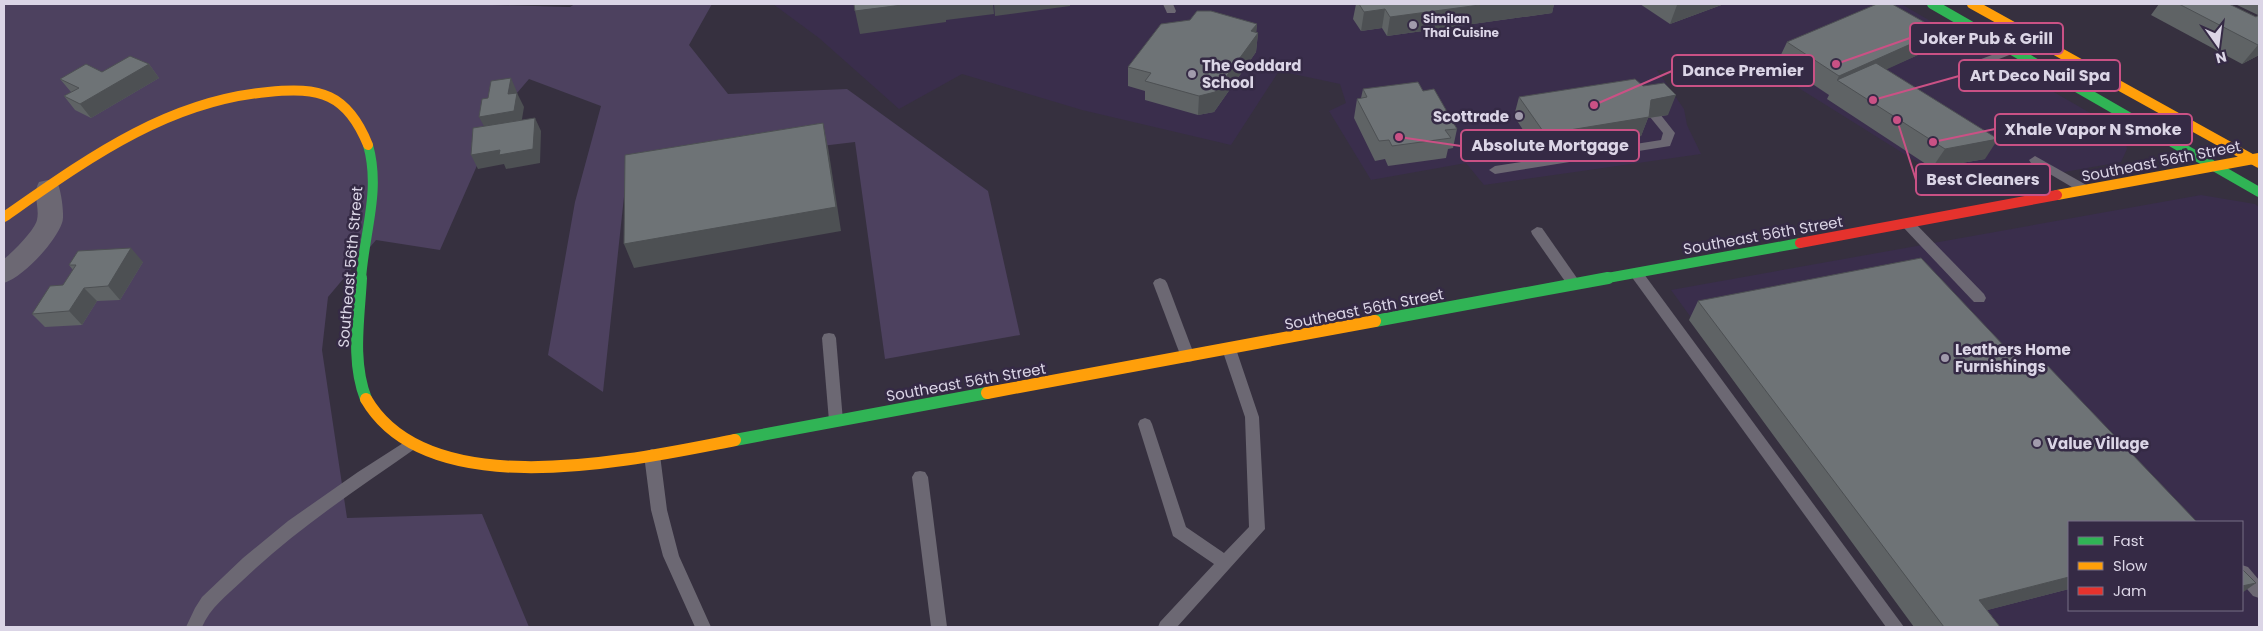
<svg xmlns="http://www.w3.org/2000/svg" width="2263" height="631" font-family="Poppins,sans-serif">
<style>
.built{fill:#3a2e4c;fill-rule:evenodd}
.green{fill:#4d415f}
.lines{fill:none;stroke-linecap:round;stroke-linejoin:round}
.lane{fill:#6c6873;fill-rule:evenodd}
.street{fill:#6c6873;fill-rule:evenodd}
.fast-far1{stroke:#30b455;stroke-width:10}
.fast{stroke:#30b455;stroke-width:12}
.slow-far1{stroke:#ff9f0a;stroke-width:10}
.slow{stroke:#ff9f0a;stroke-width:12}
.jam{stroke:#e5322d;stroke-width:10}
.wall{fill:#5f6365}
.shaded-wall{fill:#4d5053}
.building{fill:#6e7376;stroke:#4d5053}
.poi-dot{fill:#a19bac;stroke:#352a45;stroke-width:2}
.labels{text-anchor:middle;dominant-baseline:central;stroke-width:5;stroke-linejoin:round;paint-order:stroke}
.far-poi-label{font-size:12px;font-weight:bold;fill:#dbd5e6;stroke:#352a45;text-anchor:start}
.poi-label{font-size:15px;font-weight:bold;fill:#dbd5e6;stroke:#352a45;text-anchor:start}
.street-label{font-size:15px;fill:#dbd5e6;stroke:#352a45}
.leader{fill:none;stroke:#ca5185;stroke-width:2}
.callout-dot{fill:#ca5185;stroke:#352a45;stroke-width:2}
.callout{fill:#352a45;stroke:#ca5185;stroke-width:2}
.callout-label{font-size:16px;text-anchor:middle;font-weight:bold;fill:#dbd5e6}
</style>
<rect width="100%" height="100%" fill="#36303f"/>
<!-- built -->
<g class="built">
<polygon points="773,4 1901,4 2092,114 2125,137 2127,149 2121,162 1962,190 1767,68 1729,75 1657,70 1684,109 1687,125 1701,154 1484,185 1466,163 1371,180 1329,111 1346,103 1340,84 1279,71 1231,145 1082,110 962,74 899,109 819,38"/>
<path d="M2201 195 2255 204 2259 207V627H1917L1671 290ZM2069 522H2242V610H2069Z"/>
</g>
<!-- green -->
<polygon class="green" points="4,4 456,4 570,7 575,4 712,4 689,45 728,94 847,89 988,191 1020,335 885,359 855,142 627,169 603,392 548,355 575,202 601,106 529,79 500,113 440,250 376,240 328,297 322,350 347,518 482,514 529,627 4,627"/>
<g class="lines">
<!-- lane -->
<g class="lane">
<polygon points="1163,4 1173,4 1176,11 1175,13 1167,13"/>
<polygon points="2013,47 2017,48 2019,50 2017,52 1976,68 1968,68 1966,66 1968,64"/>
<polygon points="1656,113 1660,114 1675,133 1670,146 1495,174 1489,170 1495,166 1661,140 1663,133 1650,117"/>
<polygon points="2035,156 2090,187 2092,190 2090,193 2082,193 2031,163 2029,160"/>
<polygon points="1907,219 1912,220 1984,294 1986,298 1984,302 1974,302 1902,226 1901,223"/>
<polygon points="1537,227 1542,228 1579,281 1581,284 1579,287 1569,287 1532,234 1531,231"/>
<polygon points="1636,268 1641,270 1904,627 1886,627 1631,276 1629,273 1631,270"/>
<polygon points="1160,278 1165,280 1167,283 1195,357 1193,361 1188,362 1183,361 1181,357 1153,283 1155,280"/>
<polygon points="829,333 834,334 836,338 843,421 841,425 836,427 831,425 829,421 822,338 824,334"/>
<polygon points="1229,344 1234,345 1236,349 1259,417 1265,529 1177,627 1158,627 1160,622 1214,564 1173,536 1138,424 1140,420 1145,418 1150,420 1152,424 1186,527 1224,553 1249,527 1245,417 1222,349 1224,345"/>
<path d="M411 438 416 440 419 444 416 448C356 490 295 530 242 581 227 595 210 608 202 627H186L195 608 202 597 243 558 288 521 358 472Z"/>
<polygon points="652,449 657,451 660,455 667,510 679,556 711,627 695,627 663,556 651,510 644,455 647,451"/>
<polygon points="920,471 925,472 928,477 947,627 931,627 912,477 915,472"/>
<polygon points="2242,565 2248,567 2259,580 2259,598 2253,596 2242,583"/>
</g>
<!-- street -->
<path class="street" d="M48 180 57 182C61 189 65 216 62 223 55 243 23 277 4 283V259C13 252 34 231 37 220 40 207 32 194 39 182Z"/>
<!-- fast-far1 -->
<g class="fast-far1">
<polyline points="1932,4 2259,192"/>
<path d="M361 279C364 233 381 191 368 145"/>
<polyline points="1602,279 1800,243"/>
</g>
<!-- fast -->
<g class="fast">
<path d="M361 278C359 318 351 361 366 399"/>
<polyline points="1375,321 1608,278"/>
<polyline points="735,440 987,393"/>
</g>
<!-- slow-far1 -->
<g class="slow-far1">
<polyline points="1972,4 2259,163"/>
<polyline points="2057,195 2259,158"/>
<path d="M4 217C86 160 166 101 268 92 320 87 347 93 368 145"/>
</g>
<!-- slow -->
<g class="slow">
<polyline points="987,393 1375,321"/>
<path d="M366 399C429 507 636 459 735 440"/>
</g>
<!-- jam -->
<polyline class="jam" points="1800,243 2057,195"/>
</g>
<!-- wall -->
<g class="wall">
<polygon points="1356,4 1554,4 1552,13 1387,36 1382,28 1361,31 1353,19"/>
<polygon points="1640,4 1724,4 1670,24"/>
<polygon points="2159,4 2229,4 2256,17 2258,15 2235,4 2259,4 2259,55 2242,64 2151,15"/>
<polygon points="1257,24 1256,32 1258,33 1256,52 1214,112 1198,115 1145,100 1145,91 1128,86 1128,67"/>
<polygon points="1940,31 1929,50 1886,69 1985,159 1932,168 1827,99 1829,95 1778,61 1787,42"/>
<polygon points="149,64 159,78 91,118 75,110 64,96 71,92 60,79"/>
<polygon points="1363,89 1423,91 1457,129 1453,148 1448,149 1446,158 1388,166 1385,159 1375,161 1354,118 1357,99 1361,98"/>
<polygon points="1519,97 1668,115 1648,118 1641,136 1538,153 1514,116"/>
<polygon points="143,262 120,300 97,301 82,325 45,327 32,314 63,285 73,270 69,265"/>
<polygon points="1698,301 2023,366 2069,589 1987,610 2000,627 1914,627 1689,320"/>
</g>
<!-- shaded-wall -->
<g class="shaded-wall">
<polygon points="910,4 993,4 994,14 946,20 946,22 860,34 855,11"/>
<polygon points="994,4 1070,4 1070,6 995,16"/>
<polygon points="1487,4 1554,4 1552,13 1387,36 1390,17"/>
<polygon points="1682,4 1724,4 1670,24 1677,5"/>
<polygon points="1385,9 1382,28 1361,31 1364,12"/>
<polygon points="1257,24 1256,36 1258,33 1256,52 1214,112 1198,115 1199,96"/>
<polygon points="1940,31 1929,50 1848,87 1837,80 1839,76"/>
<polygon points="2259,44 2259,55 2242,64 2258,45"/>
<polygon points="149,64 159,78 91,118 80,104"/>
<polygon points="511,78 517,92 515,108 508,94"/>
<polygon points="517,93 524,107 521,125 486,130 479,117"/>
<polygon points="1676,95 1668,115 1648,118 1641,136 1538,153 1545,134 1651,100"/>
<polygon points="535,118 541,131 540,163 506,169 504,164 478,169 471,155"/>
<polygon points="823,123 828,147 841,231 634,268 624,244"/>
<polygon points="1998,139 1985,159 1932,168 1945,149"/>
<polygon points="131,248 143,262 120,300 108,286"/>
<polygon points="84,288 97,301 82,325 69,311"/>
<polygon points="2069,577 2069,589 1961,617 1979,600"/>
<polygon points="2256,583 2242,593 2242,586"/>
</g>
<!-- building -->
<g class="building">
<polygon points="854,4 910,4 855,11"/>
<polygon points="1359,4 1487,4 1390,17 1385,9 1364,12"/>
<polygon points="1877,4 1892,4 1940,31 1839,76 1787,42"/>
<polygon points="2179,4 2229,4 2256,17 2259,15 2259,44 2258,45"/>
<polygon points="1197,11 1211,11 1257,24 1251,31 1258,33 1215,92 1199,96 1145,81 1151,73 1128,67 1161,24 1190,20"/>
<polygon points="130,56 149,64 80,104 64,96 79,88 60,79 86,64 102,72"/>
<polygon points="1876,63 1998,139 1945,149 1837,80"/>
<polygon points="511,78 508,94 517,93 514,111 479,117 482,99 488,98 491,81"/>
<polygon points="1635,79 1643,86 1664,83 1676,95 1651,100 1649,117 1545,134 1519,97"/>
<polygon points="1418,82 1423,91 1434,89 1457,129 1445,130 1451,138 1392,146 1389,140 1379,141 1357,99 1367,97 1363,89"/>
<polygon points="535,118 533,149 499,155 500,150 471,155 473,128"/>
<polygon points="823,123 836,207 624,244 625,155"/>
<polygon points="131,248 108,286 84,288 69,311 32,314 50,286 63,285 76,265 69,265 78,251"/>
<polygon points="1921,258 2023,366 2043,361 2197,522 2069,522 2069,577 1979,600 2000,627 1944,627 1698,301"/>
<polygon points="2242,569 2256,583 2242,586"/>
</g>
<!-- markers -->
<g class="poi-dot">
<circle cx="1413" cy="25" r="5"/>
<circle cx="1192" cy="74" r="5"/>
<circle cx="1519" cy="116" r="5"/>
<circle cx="1945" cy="358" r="5"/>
<circle cx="2037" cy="443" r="5"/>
</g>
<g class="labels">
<!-- far-poi labels -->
<g class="far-poi-label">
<text x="1423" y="18">Similan<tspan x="1423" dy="14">Thai Cuisine</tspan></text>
</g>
<!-- poi labels -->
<g class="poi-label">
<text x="1202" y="65">The Goddard<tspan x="1202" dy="17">School</tspan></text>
<text x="1509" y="116" text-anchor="end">Scottrade</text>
<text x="1955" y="349">Leathers Home<tspan x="1955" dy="17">Furnishings</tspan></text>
<text x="2047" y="443">Value Village</text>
</g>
<!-- street labels -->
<g class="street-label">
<text transform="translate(2161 161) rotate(-11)">Southeast 56th Street</text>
<text transform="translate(1763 235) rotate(-10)">Southeast 56th Street</text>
<text transform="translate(350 267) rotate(-85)">Southeast 56th Street</text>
<text transform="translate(1364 309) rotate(-11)">Southeast 56th Street</text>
<text transform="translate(966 382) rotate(-10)">Southeast 56th Street</text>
</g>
</g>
<!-- callouts -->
<path class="leader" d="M1836 64L1910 38M1594 105L1672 71M1873 100L1959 76M1933 142L1995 129M1399 137L1461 146M1897 120L1916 180"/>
<g class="callout-dot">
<circle cx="1836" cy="64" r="5"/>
<circle cx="1594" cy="105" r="5"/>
<circle cx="1873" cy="100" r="5"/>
<circle cx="1933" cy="142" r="5"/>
<circle cx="1399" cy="137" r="5"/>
<circle cx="1897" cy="120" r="5"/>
</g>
<g class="callout">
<rect x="1910" y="23" width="153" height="31" rx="5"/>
<rect x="1672" y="55" width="142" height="31" rx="5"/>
<rect x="1959" y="60" width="161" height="31" rx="5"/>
<rect x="1995" y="114" width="197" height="31" rx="5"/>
<rect x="1461" y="130" width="178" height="31" rx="5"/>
<rect x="1916" y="164" width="134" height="31" rx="5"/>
</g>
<g class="callout-label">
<text x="1986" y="44">Joker Pub &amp; Grill</text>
<text x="1743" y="76">Dance Premier</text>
<text x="2040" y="81">Art Deco Nail Spa</text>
<text x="2093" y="135">Xhale Vapor N Smoke</text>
<text x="1550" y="151">Absolute Mortgage</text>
<text x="1983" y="185">Best Cleaners</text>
</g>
<!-- border -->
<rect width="2263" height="631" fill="none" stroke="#dbd5e6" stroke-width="10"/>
<!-- legend -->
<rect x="2068" y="521" width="175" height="90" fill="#352a45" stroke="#776e85"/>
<rect x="2078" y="537" width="25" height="8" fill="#30b455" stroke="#776e85"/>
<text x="2113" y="546" font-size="15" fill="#dbd5e6">Fast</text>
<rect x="2078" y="562" width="25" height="8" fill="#ff9f0a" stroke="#776e85"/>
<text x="2113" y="571" font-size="15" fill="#dbd5e6">Slow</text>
<rect x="2078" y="587" width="25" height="8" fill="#e5322d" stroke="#776e85"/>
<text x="2113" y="596" font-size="15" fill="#dbd5e6">Jam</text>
<!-- north arrow -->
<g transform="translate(2218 45) rotate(166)" stroke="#352a45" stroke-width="4" paint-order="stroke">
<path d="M0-4L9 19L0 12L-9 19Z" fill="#dbd5e6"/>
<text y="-8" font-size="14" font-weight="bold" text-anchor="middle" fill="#dbd5e6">N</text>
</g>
</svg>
